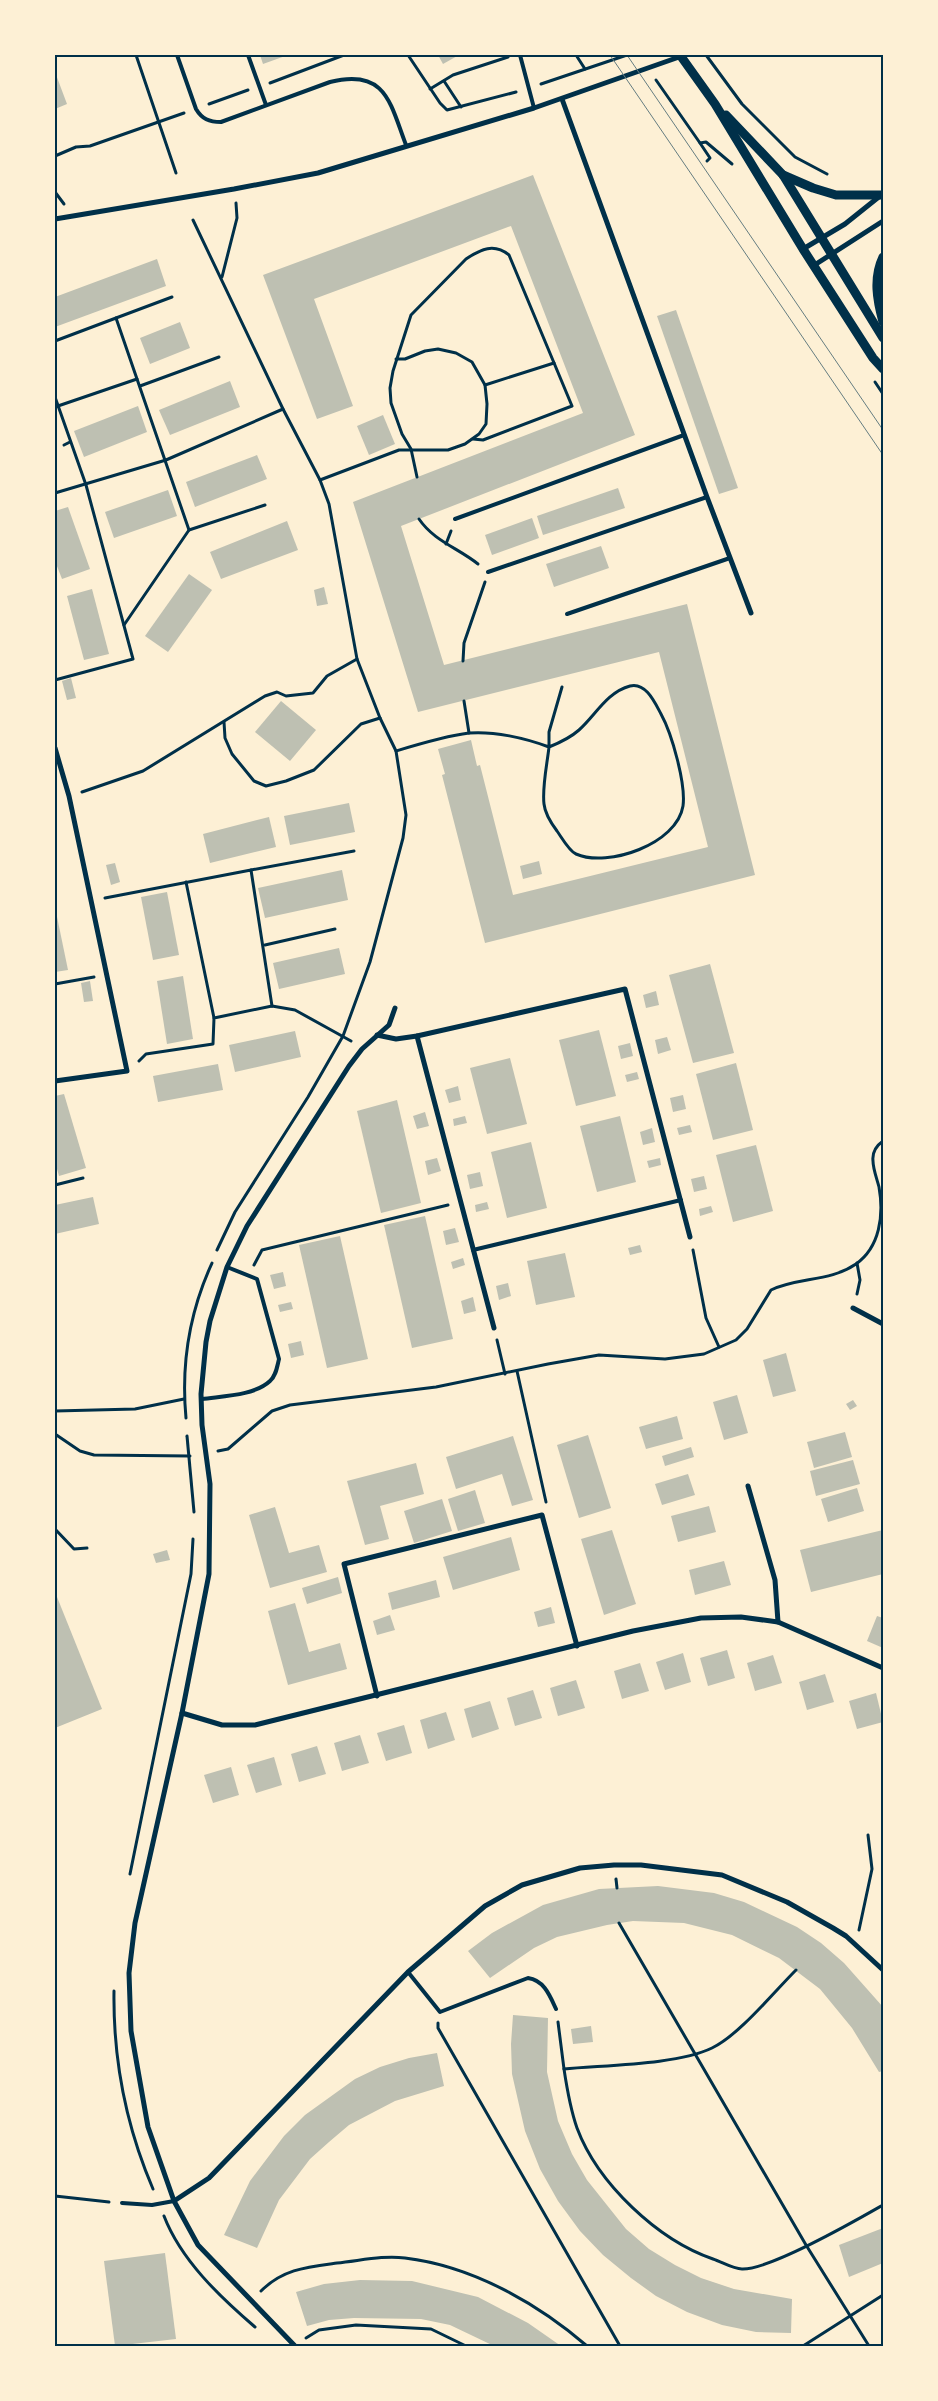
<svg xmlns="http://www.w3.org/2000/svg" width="938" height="2401" font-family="Karla,sans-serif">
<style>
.building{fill:#bec0b2}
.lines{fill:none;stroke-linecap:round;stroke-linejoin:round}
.path{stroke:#003049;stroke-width:3}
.service{stroke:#003049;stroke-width:4}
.minor{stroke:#003049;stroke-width:5}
.tertiary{stroke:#003049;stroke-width:9}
.tram{stroke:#657d81;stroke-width:1}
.neatline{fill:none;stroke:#003049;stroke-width:2}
</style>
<rect width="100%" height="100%" fill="#fdf0d5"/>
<!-- building -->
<g class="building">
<polygon points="260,55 288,55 263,64"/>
<polygon points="438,55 459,55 443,64"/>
<polygon points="55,72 67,104 55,109"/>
<polygon points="533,175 635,435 401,526 444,665 687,604 755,875 485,943 442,775 445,774 438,749 471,740 477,766 480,765 513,895 708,847 659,652 418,712 353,502 583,413 511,226 314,299 353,406 317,419 263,275"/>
<polygon points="157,259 166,286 55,327 55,297"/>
<polygon points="676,310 738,488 719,494 657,316"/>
<polygon points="180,322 190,348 150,364 140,338"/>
<polygon points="230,381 240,407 170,435 159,410"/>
<polygon points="138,406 147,432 84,457 74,431"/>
<polygon points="383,415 395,444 369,455 357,426"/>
<polygon points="257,455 267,479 195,507 186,482"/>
<polygon points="618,488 625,508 543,535 537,516"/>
<polygon points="168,490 177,516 114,538 105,512"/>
<polygon points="68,507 90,569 62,579 55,561 55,511"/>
<polygon points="532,518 539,538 492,555 485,535"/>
<polygon points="287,521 298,550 221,579 210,552"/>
<polygon points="601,546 609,568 554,587 546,564"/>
<polygon points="189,574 212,590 168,652 145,636"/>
<polygon points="324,587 328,604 317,606 314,590"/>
<polygon points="92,589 109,654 84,660 67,596"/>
<polygon points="71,678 76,698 67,700 62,681"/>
<polygon points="281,701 316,730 290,761 255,732"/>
<polygon points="349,803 355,832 290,845 284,816"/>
<polygon points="269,817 276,847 210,863 203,834"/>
<polygon points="539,861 542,874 523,879 520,866"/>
<polygon points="115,863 120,882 111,885 106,865"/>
<polygon points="342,870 348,900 265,918 258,888"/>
<polygon points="167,892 179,955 153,960 141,897"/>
<polygon points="55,907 68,970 55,972"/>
<polygon points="339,948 345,974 279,989 273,963"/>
<polygon points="710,964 734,1053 693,1063 669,975"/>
<polygon points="183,976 193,1039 167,1044 157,981"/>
<polygon points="90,981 93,1001 84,1002 81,983"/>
<polygon points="656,991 659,1005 646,1008 643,995"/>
<polygon points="599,1030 616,1096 576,1106 559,1040"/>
<polygon points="295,1031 301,1057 235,1072 229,1045"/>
<polygon points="667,1037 671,1050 658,1054 655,1040"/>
<polygon points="630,1043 633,1056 621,1059 618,1046"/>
<polygon points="510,1058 527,1124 487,1134 470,1068"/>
<polygon points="736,1063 753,1130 713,1140 696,1074"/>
<polygon points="218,1064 223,1090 158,1102 153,1076"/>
<polygon points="637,1072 639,1079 627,1082 625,1075"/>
<polygon points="458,1086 461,1100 449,1103 445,1090"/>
<polygon points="64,1094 86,1168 59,1176 55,1162 55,1096"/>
<polygon points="683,1095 686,1109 673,1112 670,1098"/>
<polygon points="397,1100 421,1203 381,1213 357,1111"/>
<polygon points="425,1112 429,1126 417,1129 413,1116"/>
<polygon points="465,1116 467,1123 454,1126 453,1119"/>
<polygon points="620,1116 636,1182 597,1192 580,1126"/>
<polygon points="690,1125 692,1132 679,1135 677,1128"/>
<polygon points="652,1128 655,1142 643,1145 640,1132"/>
<polygon points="531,1142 547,1208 507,1218 491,1152"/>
<polygon points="756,1145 773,1211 733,1222 716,1155"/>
<polygon points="437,1158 441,1171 428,1175 425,1161"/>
<polygon points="660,1158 661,1165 649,1168 647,1161"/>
<polygon points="480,1172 483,1186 470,1189 467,1175"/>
<polygon points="704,1176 707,1189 694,1192 691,1179"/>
<polygon points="93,1197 99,1224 55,1234 55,1205"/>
<polygon points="487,1202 489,1209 476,1212 475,1205"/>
<polygon points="711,1206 713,1212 700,1216 699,1209"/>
<polygon points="425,1216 453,1339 412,1348 384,1225"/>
<polygon points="455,1228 459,1242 446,1245 443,1231"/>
<polygon points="340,1236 368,1359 327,1368 299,1245"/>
<polygon points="640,1245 642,1252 630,1255 628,1248"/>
<polygon points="565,1253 575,1297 536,1305 527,1261"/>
<polygon points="463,1258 465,1265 453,1269 451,1262"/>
<polygon points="283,1272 286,1286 274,1289 270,1275"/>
<polygon points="508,1283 511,1296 499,1300 496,1286"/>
<polygon points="473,1297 476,1311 464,1314 461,1301"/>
<polygon points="291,1302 293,1309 280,1312 278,1305"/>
<polygon points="301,1341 304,1355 291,1358 288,1344"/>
<polygon points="786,1353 796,1391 773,1397 763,1360"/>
<polygon points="737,1395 748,1433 724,1440 713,1402"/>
<polygon points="853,1400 857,1406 850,1410 846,1404"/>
<polygon points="677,1416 683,1439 646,1449 639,1427"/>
<polygon points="845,1432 852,1457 814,1468 807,1442"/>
<polygon points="588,1435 611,1508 579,1518 557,1445"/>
<polygon points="513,1436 533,1500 512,1506 502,1474 456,1489 446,1457"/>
<polygon points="691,1447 694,1457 665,1466 662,1456"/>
<polygon points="853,1460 860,1484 816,1496 810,1471"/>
<polygon points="416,1463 424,1494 380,1506 389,1539 365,1545 347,1481"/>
<polygon points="688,1474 695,1495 662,1505 655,1484"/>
<polygon points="857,1488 864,1511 828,1522 821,1499"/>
<polygon points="475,1490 485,1523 458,1531 448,1499"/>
<polygon points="442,1499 452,1531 414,1543 404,1511"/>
<polygon points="709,1506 716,1532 678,1542 671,1516"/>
<polygon points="275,1507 289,1553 319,1545 327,1572 270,1588 249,1515"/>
<polygon points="612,1530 636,1604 604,1615 581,1539"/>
<polygon points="883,1530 883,1574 811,1592 800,1550"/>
<polygon points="511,1537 520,1570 453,1590 443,1557"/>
<polygon points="167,1550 170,1560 156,1563 153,1554"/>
<polygon points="724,1561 731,1585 695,1595 689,1570"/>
<polygon points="338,1577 342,1593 307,1604 302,1588"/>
<polygon points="436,1580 440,1597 392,1610 388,1593"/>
<polygon points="55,1592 102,1709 55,1728"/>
<polygon points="295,1603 309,1652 340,1643 347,1669 288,1685 268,1611"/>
<polygon points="551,1607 555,1623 538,1627 534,1612"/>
<polygon points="390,1615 395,1630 377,1635 373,1621"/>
<polygon points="877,1616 883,1618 883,1648 867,1641"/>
<polygon points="727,1650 735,1678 708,1686 700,1658"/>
<polygon points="683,1653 691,1682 665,1690 656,1662"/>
<polygon points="773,1655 782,1683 755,1691 747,1663"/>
<polygon points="640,1663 649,1691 622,1699 614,1671"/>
<polygon points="825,1674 834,1702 807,1710 799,1682"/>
<polygon points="576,1680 585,1708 558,1716 550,1688"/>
<polygon points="533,1690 542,1718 515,1726 507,1698"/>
<polygon points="876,1693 883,1722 857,1729 849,1701"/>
<polygon points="490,1701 499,1729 472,1738 464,1709"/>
<polygon points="446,1712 455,1740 428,1749 420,1720"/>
<polygon points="404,1725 412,1753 386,1761 377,1733"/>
<polygon points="360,1735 369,1763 342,1771 334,1743"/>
<polygon points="317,1746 326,1774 299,1782 291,1754"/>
<polygon points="274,1757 282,1785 256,1793 247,1765"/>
<polygon points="231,1767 239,1795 213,1803 204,1775"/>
<polygon points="658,1886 714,1893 744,1902 797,1927 821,1943 844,1963 883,2007 883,2071 879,2072 852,2028 820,1989 779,1958 732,1935 684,1923 633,1921 607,1925 557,1937 534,1948 490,1978 468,1951 492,1933 543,1905 599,1889"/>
<polygon points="513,2015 548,2018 547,2072 558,2121 572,2154 587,2180 626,2229 649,2249 675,2265 701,2278 734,2289 792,2299 791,2333 756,2332 722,2325 687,2312 656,2296 631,2278 603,2255 580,2231 558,2201 540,2169 525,2131 512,2074 511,2044"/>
<polygon points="591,2026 593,2042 573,2044 571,2029"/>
<polygon points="437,2053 444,2086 395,2101 349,2125 329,2142 310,2159 279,2200 257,2248 224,2235 250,2181 284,2136 305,2115 355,2079 380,2067 409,2058"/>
<polygon points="883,2228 883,2263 849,2277 839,2245"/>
<polygon points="165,2253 176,2339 115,2346 104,2261"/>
<polygon points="360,2280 412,2281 478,2297 528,2323 561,2346 494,2346 450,2325 421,2319 354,2318 329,2320 307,2326 296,2292 324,2284"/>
</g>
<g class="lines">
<!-- path -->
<g class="path">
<polyline points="136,55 176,173"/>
<polyline points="408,55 440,103 447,110 516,92"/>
<polyline points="576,55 585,69"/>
<polyline points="706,55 742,104 795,157 827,174"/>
<polyline points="656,80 700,143"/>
<polyline points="444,81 461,107"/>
<polyline points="270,83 344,55"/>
<polyline points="541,84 627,55"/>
<polyline points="430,89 453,75 508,57"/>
<polyline points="209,104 248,90"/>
<polyline points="55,156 76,147 90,146 184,113"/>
<polyline points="707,161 710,158 700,143 706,142 732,164"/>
<polyline points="55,192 64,204"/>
<polyline points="193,220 283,409 320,480 329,504 357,659 380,718 396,751 406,815 403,838 370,962 343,1036 308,1097 235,1212 217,1250"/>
<polyline points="222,277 237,218 236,203"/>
<polyline points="116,318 172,297"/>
<polyline points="55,341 116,318 189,530 124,625"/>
<polyline points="875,382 883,394"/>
<polyline points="485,385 554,363"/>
<polyline points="140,386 219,357"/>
<polyline points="55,397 86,485 133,659 55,680"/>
<polyline points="55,407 137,379"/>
<polyline points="64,445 70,442"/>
<path d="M417 477 411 449 402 434 391 403 390 388 393 371 411 315 466 259C481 249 494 243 509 255L572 406 483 440 473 439"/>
<polyline points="320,480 399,450 448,450 465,444 479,434 486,424 487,404 485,385 472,362 456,353 438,349 425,351 405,359 396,359"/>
<polyline points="55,493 166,460 283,409"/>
<path d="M419 519C434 541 458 548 478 564"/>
<polyline points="189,530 265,505"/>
<polyline points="446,544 451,531"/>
<polyline points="463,661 464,643 485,582"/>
<polyline points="464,701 469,733"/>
<polyline points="224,722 225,738 232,754 254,781 266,786 286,781 314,770 361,724 380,718"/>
<path d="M396 751C419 744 445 736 469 733 494 731 525 738 549 747 547 765 542 787 544 804 545 814 551 823 557 831 562 838 569 851 576 854 608 868 677 844 683 806 686 784 672 734 661 714 655 703 646 682 630 686 607 692 595 716 579 730 570 738 559 743 549 747V732L562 687"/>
<polyline points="82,792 143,771 265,696 277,692 286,696 313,693 327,676 357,659"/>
<polyline points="251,870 354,851"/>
<polyline points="186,882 214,1018"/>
<polyline points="105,898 251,870 272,1006"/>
<polyline points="265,945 335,929"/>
<polyline points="55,984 94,977"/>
<polyline points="139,1061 146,1054 213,1044 214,1018 272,1006 295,1010 351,1041"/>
<polyline points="55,1185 83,1178"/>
<polyline points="693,1250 706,1318 719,1347"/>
<polyline points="254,1265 262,1250 448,1205"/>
<polyline points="857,1294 860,1280 857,1263"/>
<polyline points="497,1340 505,1374"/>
<polyline points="517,1371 546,1502"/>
<polyline points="55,1411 135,1409 184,1399"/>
<path d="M186 1418C181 1365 190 1311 212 1263"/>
<polyline points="55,1434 80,1451 94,1455 190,1456"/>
<polyline points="187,1436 194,1512"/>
<path d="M218 1451 228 1449 272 1411 290 1405 436 1387 548 1364 599 1355 665 1359 704 1354 736 1340 747 1329 771 1290C798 1277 830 1282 856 1264 880 1247 884 1215 879 1187 877 1179 873 1169 873 1161 872 1152 876 1146 883 1141"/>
<polyline points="55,1529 74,1549 87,1548"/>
<polyline points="130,1874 191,1574 193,1539"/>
<polyline points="616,1879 617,1888"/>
<polyline points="619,1923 806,2245 869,2346"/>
<polyline points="859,1930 872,1869 868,1835"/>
<path d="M114 1991C113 2059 126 2126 153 2189"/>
<path d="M558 2022 564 2069C604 2065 677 2065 712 2048 739 2035 773 1993 796 1970"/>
<polyline points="438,2023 438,2028 620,2346"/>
<path d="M564 2069C567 2089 570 2108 577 2128 598 2184 658 2240 713 2259 722 2262 733 2269 742 2269 770 2270 855 2221 883 2205"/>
<polyline points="55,2196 109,2202"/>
<path d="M164 2216C181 2260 219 2296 255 2327"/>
<path d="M261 2291C283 2269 307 2267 337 2263 359 2261 383 2255 405 2258 472 2266 537 2303 587 2346"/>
<polyline points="306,2338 319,2330 356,2325 431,2329 466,2346"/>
<polyline points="803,2346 883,2295"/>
</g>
<!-- service -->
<g class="service">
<path d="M177 55 196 109C202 119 209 122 221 122L330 82C386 68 390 103 406 145"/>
<polyline points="248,55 266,105"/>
<polyline points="520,55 534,108"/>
<polyline points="455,519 684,435"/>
<polyline points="488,572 707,497"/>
<polyline points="567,614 730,558"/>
<polyline points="473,1250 681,1200"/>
<path d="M202 1399C222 1396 254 1396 270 1381 276 1376 277 1367 279 1359L257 1279 227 1267"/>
<path d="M408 1972 440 2012 528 1978C544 1980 550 1996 556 2009"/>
<polyline points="122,2203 152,2205 174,2201"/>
</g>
<!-- minor -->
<g class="minor">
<polyline points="562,99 707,497 751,613"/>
<polyline points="55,219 234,189 318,173 534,108 682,56"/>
<polyline points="803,249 845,224 880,196"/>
<polyline points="813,266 883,221"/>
<polyline points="55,748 69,796 127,1071 55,1081"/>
<polyline points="377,1035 396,1039 417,1036 625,989 690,1237"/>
<polyline points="417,1036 494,1328"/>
<polyline points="853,1308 883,1324"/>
<polyline points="748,1486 775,1580 778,1622"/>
<polyline points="377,1696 344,1564 542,1515 577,1646"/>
<polyline points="182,1713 222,1725 255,1725 633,1631 701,1618 741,1617 778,1622 883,1668"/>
<polyline points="174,2201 209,2178 408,1972 485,1906 522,1885 580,1868 614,1865 641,1865 722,1875 787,1902 833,1928 846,1936 883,1970"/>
<polyline points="295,2346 198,2245 174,2201 148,2127 131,2031 129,1973 135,1923 182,1713 209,1574 210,1484 202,1425 201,1394 206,1342 210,1321 227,1267 247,1226 349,1066 362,1049 389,1025 395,1008"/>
</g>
<!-- tertiary -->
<g class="tertiary">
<polyline points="680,55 715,104 803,249 873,358 883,369"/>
<polyline points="726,115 783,175 883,338"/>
<polyline points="783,175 813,188 836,195 881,195"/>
<path d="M883 257C873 278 877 300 883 322"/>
</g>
<!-- tram -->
<g class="tram">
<polyline points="610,55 883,455"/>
<polyline points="627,55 883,430"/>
</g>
</g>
<!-- border -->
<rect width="938" height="2401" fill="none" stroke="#fdf0d5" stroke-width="112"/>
<rect x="56" y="56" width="826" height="2289" class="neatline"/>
</svg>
